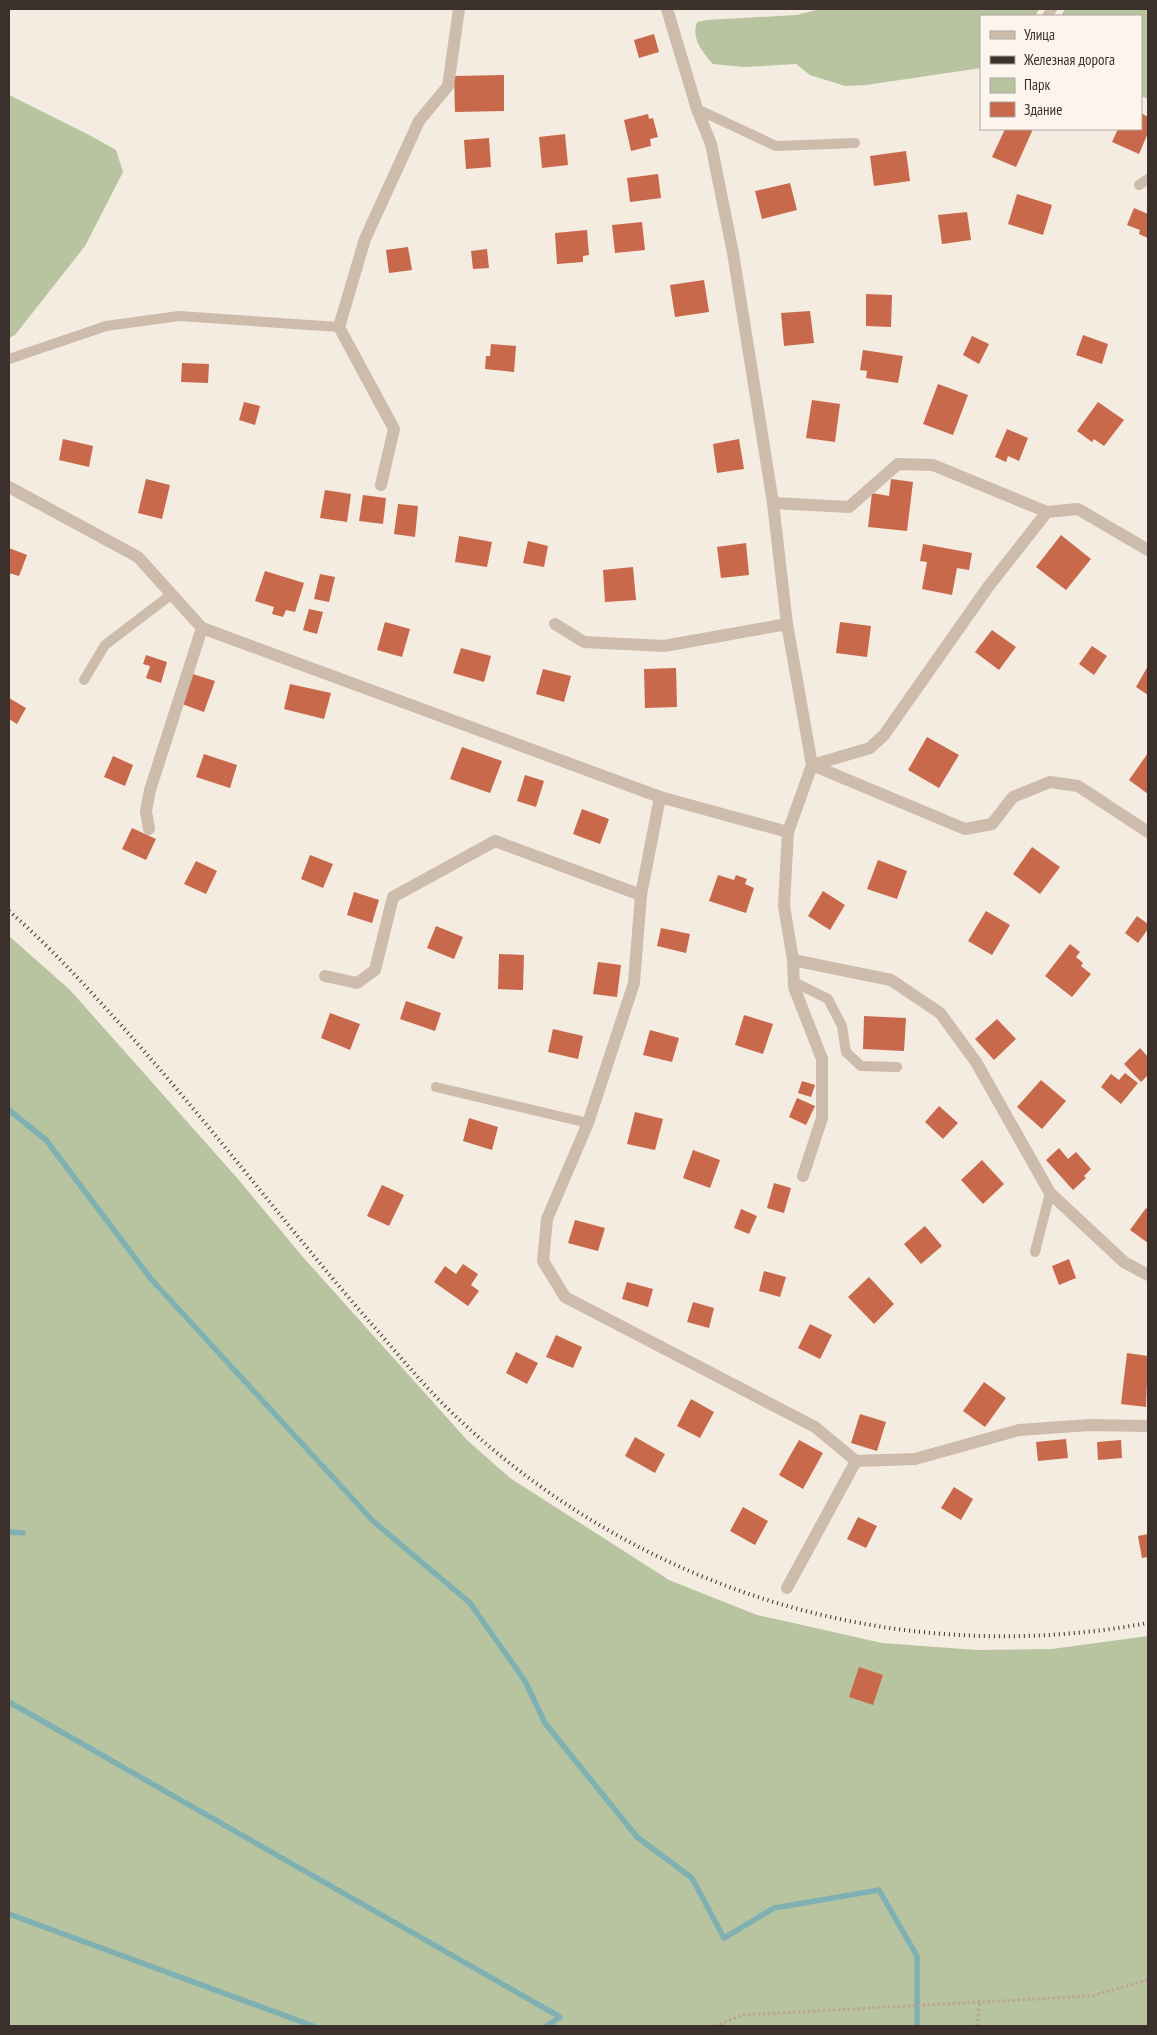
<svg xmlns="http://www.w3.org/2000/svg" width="1157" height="2035" font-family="'PT Sans Narrow',sans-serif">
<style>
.green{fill:#b8c4a0}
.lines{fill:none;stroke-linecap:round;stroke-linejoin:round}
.stream{stroke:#7fb0b2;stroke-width:5.5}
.building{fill:#c8694b}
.path{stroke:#b9a596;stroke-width:3;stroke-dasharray:2.5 2.5;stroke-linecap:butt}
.lane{stroke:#cdbbac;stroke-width:10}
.street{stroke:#cdbbac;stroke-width:12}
.rail{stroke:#3b302b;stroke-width:4;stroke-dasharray:1 4;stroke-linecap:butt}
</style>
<rect width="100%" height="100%" fill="#f4ebe1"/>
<!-- green -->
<g class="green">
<path d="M821 9H1038V11L1035 16H981V68L866 85 845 86 810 75 796 64 745 67 713 64C702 51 691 39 697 22L707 20 796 15Z"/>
<polygon points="1065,9 1148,9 1148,99 1141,96 1141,16 1061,16"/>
<polygon points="9,95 89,135 116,150 123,172 85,246 15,335 9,338"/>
<polygon points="9,936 70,990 238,1179 302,1256 467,1440 510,1478 669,1580 757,1615 882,1643 977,1650 1052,1649 1148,1636 1148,2026 9,2026"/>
</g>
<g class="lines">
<!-- stream -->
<g class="stream">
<polyline points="9,1110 46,1140 151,1279 373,1521 470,1603 525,1681 545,1723 637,1837 692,1878 724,1938 774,1908 879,1890 917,1956 917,2026"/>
<polyline points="9,1532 23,1533"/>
<polyline points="9,1702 560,2017 547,2026"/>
<polyline points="9,1914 313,2026"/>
</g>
</g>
<!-- building -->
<g class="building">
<polygon points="654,34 659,52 639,58 634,40"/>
<polygon points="504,75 504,111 455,112 454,76"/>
<polygon points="1141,113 1148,117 1148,133 1139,154 1112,142 1118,129 1141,129"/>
<polygon points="648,114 649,119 653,118 658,137 650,139 651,146 631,151 624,120"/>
<polygon points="1005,129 1033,129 1016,167 992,157"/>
<polygon points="565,134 568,165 542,168 539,137"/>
<polygon points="489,138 491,167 466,169 464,140"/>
<polygon points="906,151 910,181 874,186 870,156"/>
<polygon points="658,174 661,198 630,202 627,178"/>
<polygon points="790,183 797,210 762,219 755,191"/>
<polygon points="1017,194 1052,205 1043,235 1008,224"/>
<polygon points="1134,208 1148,214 1148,238 1139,234 1140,230 1127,225"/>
<polygon points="967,212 971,240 942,244 938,215"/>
<polygon points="642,222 645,250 615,253 612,225"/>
<polygon points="587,230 589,255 583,256 583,262 557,264 555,233"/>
<polygon points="408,247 412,270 389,273 386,250"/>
<polygon points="487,249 489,268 473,269 471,251"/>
<polygon points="704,280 709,312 675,317 670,285"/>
<polygon points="866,294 892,295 891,327 866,326"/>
<polygon points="810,311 814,343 784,346 781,313"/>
<polygon points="1083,335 1108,344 1102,364 1076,355"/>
<polygon points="972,336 989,344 979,364 963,355"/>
<polygon points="491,344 516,346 514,372 485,369 486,356 490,356"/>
<polygon points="863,350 903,356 898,383 866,378 867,371 860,370"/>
<polygon points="182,363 209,364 208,383 181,382"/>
<polygon points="938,384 968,395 953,435 923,424"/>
<polygon points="812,400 840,404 835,442 806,438"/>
<polygon points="244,402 260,406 255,425 239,420"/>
<polygon points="1098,402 1124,420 1104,446 1094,439 1092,442 1077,431"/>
<polygon points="1007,429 1028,438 1019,461 1008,456 1006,462 995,457"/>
<polygon points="63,439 93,446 89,467 59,460"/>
<polygon points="739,439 744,469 717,473 713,444"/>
<polygon points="146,479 170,485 162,519 138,513"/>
<polygon points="891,479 913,482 907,531 868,527 872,493 889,496"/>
<polygon points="325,490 351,494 347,522 320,518"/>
<polygon points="363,495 386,498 383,524 359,521"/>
<polygon points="398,504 418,506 415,537 394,534"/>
<polygon points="1061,535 1091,559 1066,590 1036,567"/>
<polygon points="459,536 492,542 487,567 455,562"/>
<polygon points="528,541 548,546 544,567 523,563"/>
<polygon points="746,543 749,575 721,578 717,547"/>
<polygon points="923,544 972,553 969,570 957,568 952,595 922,589 927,562 920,561"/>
<polygon points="9,548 27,555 19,576 9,573"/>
<polygon points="633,567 636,600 605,602 603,570"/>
<polygon points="265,571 304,583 295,612 286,610 283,617 272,614 274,607 255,601"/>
<polygon points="320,574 335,577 329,602 314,599"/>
<polygon points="309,609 323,612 317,634 303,630"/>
<polygon points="385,622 410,629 402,657 377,650"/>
<polygon points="840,622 871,626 867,657 836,653"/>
<polygon points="992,630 1016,647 999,670 975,652"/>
<polygon points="1092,646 1107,656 1094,675 1079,664"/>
<polygon points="461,648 491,656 484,682 453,673"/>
<polygon points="146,655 167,662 161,683 146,678 150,666 143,664"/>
<polygon points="1148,666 1148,695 1136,687"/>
<polygon points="676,668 677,707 645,708 644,669"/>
<polygon points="543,669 571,676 564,702 536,694"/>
<polygon points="193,674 215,681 204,712 182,704"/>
<polygon points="290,684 331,693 324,719 284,709"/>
<polygon points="9,698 26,708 17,724 9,719"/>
<polygon points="927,737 959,755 939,788 908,770"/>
<polygon points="462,747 502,761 490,793 450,779"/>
<polygon points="1148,753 1148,794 1129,780"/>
<polygon points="204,754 237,765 230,788 196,777"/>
<polygon points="113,756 133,765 125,786 104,777"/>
<polygon points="525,775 544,781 536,807 517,801"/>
<polygon points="582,809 609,819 600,844 573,834"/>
<polygon points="132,828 156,839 146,860 122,849"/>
<polygon points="1032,847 1060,867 1040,894 1013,874"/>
<polygon points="310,855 333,864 323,888 301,879"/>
<polygon points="878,860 907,871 897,899 867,889"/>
<polygon points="196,861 217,871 206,894 184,884"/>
<polygon points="718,875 734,880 736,875 747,879 745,884 754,888 746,913 709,901"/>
<polygon points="823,891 845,905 830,930 808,916"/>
<polygon points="354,892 379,900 372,923 347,915"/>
<polygon points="986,911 1010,925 992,955 968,941"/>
<polygon points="1137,916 1148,924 1148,929 1138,943 1125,933"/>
<polygon points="436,926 463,937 454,959 427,948"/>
<polygon points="661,928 690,934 686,953 657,946"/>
<polygon points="1070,944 1080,952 1076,957 1083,963 1081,966 1091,974 1072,997 1045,976"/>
<polygon points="499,954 524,955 523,990 498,989"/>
<polygon points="598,962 621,965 617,997 593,994"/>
<polygon points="406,1001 441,1013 435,1031 400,1019"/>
<polygon points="330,1013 360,1024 350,1050 321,1038"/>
<polygon points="744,1015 773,1024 763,1054 735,1045"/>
<polygon points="864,1016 906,1018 904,1051 863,1049"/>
<polygon points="997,1019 1016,1039 994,1060 975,1039"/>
<polygon points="553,1029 583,1036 578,1059 548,1052"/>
<polygon points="650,1030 679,1038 672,1062 643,1055"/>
<polygon points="1140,1048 1148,1057 1148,1075 1141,1082 1124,1064"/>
<polygon points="1125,1073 1138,1083 1121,1104 1101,1087 1111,1074 1119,1080"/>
<polygon points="1041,1080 1066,1101 1042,1129 1017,1107"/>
<polygon points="802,1081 815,1085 811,1097 798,1093"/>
<polygon points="797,1098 815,1106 806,1125 789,1117"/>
<polygon points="939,1106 958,1123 943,1139 925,1122"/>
<polygon points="635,1112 663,1119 655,1150 627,1144"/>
<polygon points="469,1118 498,1127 492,1150 463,1141"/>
<polygon points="1059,1148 1068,1159 1076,1152 1091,1169 1084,1176 1086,1178 1073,1190 1046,1160"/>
<polygon points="693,1150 720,1160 710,1188 683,1178"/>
<polygon points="982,1160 1004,1184 983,1204 961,1180"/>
<polygon points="774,1183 791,1188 784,1213 767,1208"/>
<polygon points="382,1185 404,1195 389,1226 367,1216"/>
<polygon points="1146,1208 1148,1210 1148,1243 1130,1230"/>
<polygon points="741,1209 757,1216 749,1234 734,1228"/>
<polygon points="575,1220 605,1228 598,1251 568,1243"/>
<polygon points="925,1226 942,1246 921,1264 904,1244"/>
<polygon points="1069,1259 1076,1278 1059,1285 1052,1266"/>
<polygon points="463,1264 478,1274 471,1285 479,1291 468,1306 434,1282 445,1266 456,1274"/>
<polygon points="764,1271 786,1277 780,1297 759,1291"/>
<polygon points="869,1277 894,1304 874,1324 848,1297"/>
<polygon points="627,1282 653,1289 648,1307 622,1299"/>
<polygon points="693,1302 714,1308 709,1328 687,1322"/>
<polygon points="810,1324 832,1335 820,1359 798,1348"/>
<polygon points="556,1335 582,1347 573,1368 546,1357"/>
<polygon points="516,1352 538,1363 527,1384 506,1373"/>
<polygon points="1127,1353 1148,1356 1146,1407 1121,1404"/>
<polygon points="984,1382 1006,1398 985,1427 963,1411"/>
<polygon points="691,1399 714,1412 700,1438 677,1426"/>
<polygon points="860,1414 886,1422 877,1451 851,1443"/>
<polygon points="635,1437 665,1454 655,1473 625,1456"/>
<polygon points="1066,1439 1068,1458 1038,1461 1036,1442"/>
<polygon points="799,1440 823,1453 803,1489 779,1475"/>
<polygon points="1121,1440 1122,1458 1098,1460 1097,1442"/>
<polygon points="954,1487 973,1499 961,1520 941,1508"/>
<polygon points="743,1507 768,1521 755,1545 730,1531"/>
<polygon points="858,1517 877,1526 866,1548 847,1539"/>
<polygon points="1148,1534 1148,1557 1142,1558 1138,1536"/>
<polygon points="859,1667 883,1675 873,1705 849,1697"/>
</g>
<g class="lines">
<!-- path -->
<g class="path">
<polyline points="715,2026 743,2015 1091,1996 1148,1980"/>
<polyline points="977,2026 980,2000"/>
</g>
<!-- lane -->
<g class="lane">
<polyline points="1047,16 1052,9"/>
<polyline points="697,109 776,146 855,143"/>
<polyline points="1139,185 1148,179"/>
<polyline points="9,359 106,326 179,316 339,327"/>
<polyline points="84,680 105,645 172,594"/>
<polyline points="794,982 828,999 842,1026 846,1052 861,1066 897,1067"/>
<polyline points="436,1087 588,1123"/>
<polyline points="1035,1252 1050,1193"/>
</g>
<!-- street -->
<g class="street">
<polyline points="667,9 697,109 711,144 733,253 773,503 787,624 812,765 788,832 784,906 793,960 794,987 822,1059 822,1118 803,1176"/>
<polyline points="381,485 394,429 339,327 365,239 419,121 448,86 459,9"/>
<polyline points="9,487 138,557 202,628 660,797 788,832"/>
<polyline points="773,503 849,507 898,464 933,465 1047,512 988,587 884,735 870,748 812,765"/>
<polyline points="1047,512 1078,509 1148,550"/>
<polyline points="555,624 584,642 664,646 787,624"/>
<polyline points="812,765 965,829 992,824 1013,797 1050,782 1078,786 1148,832"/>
<polyline points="660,797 641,895 634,983 588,1123 547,1219 543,1261 565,1297 815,1427 856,1461"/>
<polyline points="149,829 146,811 150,790 202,628"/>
<polyline points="793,960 891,980 940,1013 976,1062 1050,1193 1124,1262 1148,1275"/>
<polyline points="325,976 357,983 375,970 393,897 495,841 641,895"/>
<polyline points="787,1588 856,1461 915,1459 1019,1430 1089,1425 1148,1426"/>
</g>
<!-- rail -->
<path class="rail" d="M9 911C48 945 84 984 119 1023 206 1119 283 1222 368 1320 391 1346 414 1374 439 1400 625 1587 889 1671 1148 1623"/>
</g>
<!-- border -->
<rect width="1157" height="2035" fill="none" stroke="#3b302b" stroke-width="20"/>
<!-- legend -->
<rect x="980" y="15" width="162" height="115" fill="#fbf5ee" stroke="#aea6a0"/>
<rect x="990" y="31" width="25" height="8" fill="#cdbbac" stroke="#aea6a0"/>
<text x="1024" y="40" font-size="15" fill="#3b302b">Улица</text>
<rect x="990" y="56" width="25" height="8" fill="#3b302b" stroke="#aea6a0"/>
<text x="1024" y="65" font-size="15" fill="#3b302b">Железная дорога</text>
<rect x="990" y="78" width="25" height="15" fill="#b8c4a0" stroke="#aea6a0"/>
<text x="1024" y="90" font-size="15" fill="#3b302b">Парк</text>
<rect x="990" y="102" width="25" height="15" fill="#c8694b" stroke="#aea6a0"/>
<text x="1024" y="115" font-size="15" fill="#3b302b">Здание</text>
</svg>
